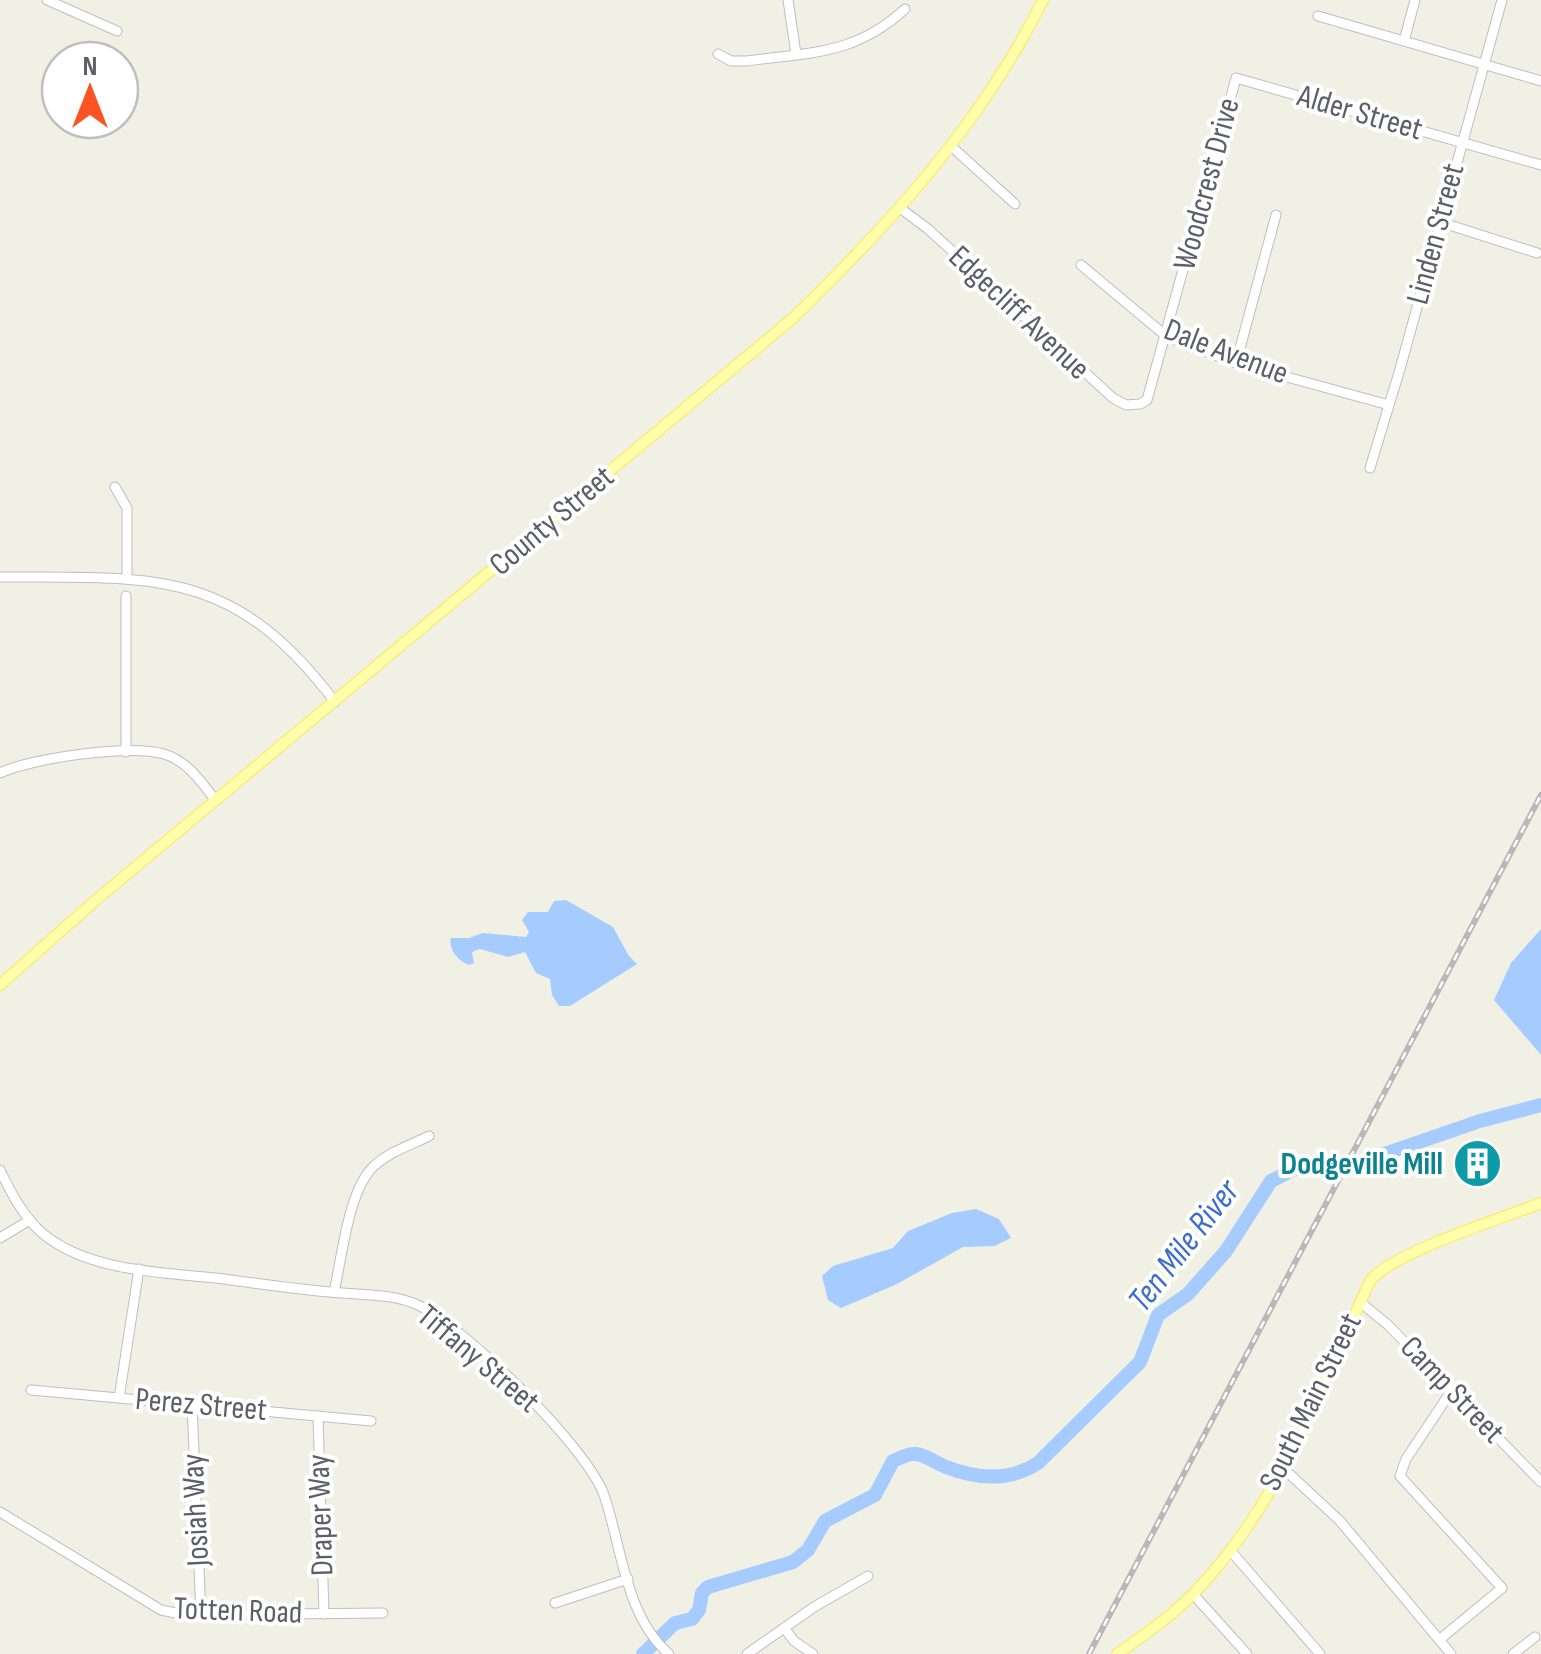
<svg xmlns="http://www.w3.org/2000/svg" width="1541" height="1654" font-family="'Sofia Sans Condensed',sans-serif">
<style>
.water{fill:#a6cbff}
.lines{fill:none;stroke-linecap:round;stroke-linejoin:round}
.river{stroke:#a6cbff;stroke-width:14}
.minor-casing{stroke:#bcbec5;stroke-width:11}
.major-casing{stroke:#ffe850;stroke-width:12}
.minor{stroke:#fff;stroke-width:9}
.major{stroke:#fffeab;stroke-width:10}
.rail-casing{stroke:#b8b8ba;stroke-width:6}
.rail{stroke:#fff;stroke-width:2.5;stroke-dasharray:8;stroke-linecap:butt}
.labels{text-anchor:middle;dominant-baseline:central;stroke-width:8;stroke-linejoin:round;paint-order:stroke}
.street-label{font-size:32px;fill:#5c5f67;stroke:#fff}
.culture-label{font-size:32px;font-weight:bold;fill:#0d838f;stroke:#fff;text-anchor:end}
.water-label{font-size:35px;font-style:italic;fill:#3c6dcf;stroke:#fff}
</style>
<rect width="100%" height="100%" fill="#f0f0e5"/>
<!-- water -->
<g class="water">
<path d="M566 900 613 927 629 956 637 964 570 1006H559L552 995 550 979 536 973 525 952 508 957 480 949 472 952 474 963 469 965C458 961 448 949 451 938H469L483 933 526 937 529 932 522 920 528 912H548L554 901Z"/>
<polygon points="1541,929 1541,1055 1494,1000 1511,963"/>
<polygon points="976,1209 999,1219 1011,1238 994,1246 963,1247 897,1284 841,1308 828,1300 822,1276 833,1266 893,1248 908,1231 952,1213"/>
</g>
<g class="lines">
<!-- river -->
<path class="river" d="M643 1654 675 1623 692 1619 699 1610 702 1593 708 1587 793 1562 808 1550 825 1521 875 1495 893 1461C900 1458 908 1453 916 1454 926 1455 936 1463 946 1467 977 1479 1009 1482 1038 1463L1140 1362 1158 1315 1188 1294 1226 1251 1271 1181 1306 1163 1364 1161 1480 1121 1541 1105"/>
<defs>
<g id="minor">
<polyline points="47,0 117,31"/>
<polyline points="788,0 796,54"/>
<polyline points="1318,16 1541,81"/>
<polyline points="1404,41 1415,0"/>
<path d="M718 54 731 61H747C811 52 855 55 905 9"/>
<polyline points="951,146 1015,204"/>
<polyline points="900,208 928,229 1113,398 1126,405 1140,404 1147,400 1236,78 1541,165"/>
<polyline points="1440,222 1537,253"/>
<polyline points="1081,265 1166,336 1236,363 1389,405"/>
<polyline points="1236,363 1276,215"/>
<polyline points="1370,468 1400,369 1502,0"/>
<polyline points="115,487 127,508 127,578"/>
<path d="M0 577C155 578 233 567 335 702"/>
<polyline points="126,752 126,596"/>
<path d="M0 773C32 758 130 744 164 754 188 761 202 783 216 801"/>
<path d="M0 1170C11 1193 23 1216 42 1233 90 1273 165 1272 224 1279 260 1284 295 1289 330 1292 360 1295 393 1293 420 1306 466 1329 587 1447 604 1495 622 1547 625 1616 669 1654"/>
<polyline points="0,1238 30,1220"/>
<path d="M334 1292C342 1258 348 1190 374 1166 389 1152 411 1145 429 1136"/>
<polyline points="1360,1302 1388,1325 1541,1482"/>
<polyline points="31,1390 371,1421"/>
<polyline points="119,1398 139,1269"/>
<polyline points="192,1405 201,1615"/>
<polyline points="318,1416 324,1614"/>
<polyline points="1282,1467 1340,1521 1451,1654"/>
<polyline points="0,1512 161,1610 185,1615 383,1613"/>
<polyline points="1230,1550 1320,1654"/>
<polyline points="1193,1594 1247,1654"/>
<polyline points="555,1603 628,1579"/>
<polyline points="784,1628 794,1641 813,1654"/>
<polyline points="1439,1640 1502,1588 1400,1476 1406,1459 1452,1390"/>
<polyline points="747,1654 814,1607 868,1576"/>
<polyline points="1513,1654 1535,1637"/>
</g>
<g id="major">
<path d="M0 985 96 900 792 319C890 224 982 123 1043 0"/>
<path d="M1117 1654C1144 1635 1172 1616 1195 1592 1279 1505 1320 1389 1370 1281 1393 1252 1501 1219 1541 1203"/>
</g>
</defs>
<!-- minor casing -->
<use href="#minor" class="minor-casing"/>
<!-- major casing -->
<use href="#major" class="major-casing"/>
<!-- minor -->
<use href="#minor" class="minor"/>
<!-- major -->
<use href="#major" class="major"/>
<defs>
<polyline id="rail" points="1089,1654 1541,795"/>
</defs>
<!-- rail casing -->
<use href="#rail" class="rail-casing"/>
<!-- rail -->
<use href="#rail" class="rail"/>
</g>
<!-- icons -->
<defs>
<symbol id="building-disc" viewBox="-11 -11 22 22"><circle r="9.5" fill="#0f9aa8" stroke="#fff"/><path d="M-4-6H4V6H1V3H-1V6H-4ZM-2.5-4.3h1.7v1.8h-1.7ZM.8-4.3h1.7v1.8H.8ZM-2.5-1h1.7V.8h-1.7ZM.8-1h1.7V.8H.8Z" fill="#fff"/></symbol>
</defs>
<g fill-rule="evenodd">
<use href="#building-disc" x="1450" y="1136" width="55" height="55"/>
</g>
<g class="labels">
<!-- street labels -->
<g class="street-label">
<text transform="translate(1360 113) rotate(16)">Alder Street</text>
<text transform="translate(1207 184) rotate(-75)">Woodcrest Drive</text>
<text transform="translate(1436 234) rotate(-75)">Linden Street</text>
<text transform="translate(1019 313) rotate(43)">Edgecliff Avenue</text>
<text transform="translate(1226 352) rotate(21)">Dale Avenue</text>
<text transform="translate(552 521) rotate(-40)">County Street</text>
<text transform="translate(478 1359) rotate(40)">Tiffany Street</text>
<text transform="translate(1452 1390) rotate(46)">Camp Street</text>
<text transform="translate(1311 1402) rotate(-64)">South Main Street</text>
<text transform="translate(201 1405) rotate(5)">Perez Street</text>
<text transform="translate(196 1510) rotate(-93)">Josiah Way</text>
<text transform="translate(321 1515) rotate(-92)">Draper Way</text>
<text transform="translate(238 1611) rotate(2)">Totten Road</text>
</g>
<!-- culture labels -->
<g class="culture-label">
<text x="1443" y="1164">Dodgeville Mill</text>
</g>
<!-- water labels -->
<g class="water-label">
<text transform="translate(1184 1246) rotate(-52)">Ten Mile River</text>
</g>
</g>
<!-- north arrow -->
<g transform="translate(90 90)"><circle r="48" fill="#ffffff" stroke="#bebfc2" stroke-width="2.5"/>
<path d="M0-8L18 38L0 25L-18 38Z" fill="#f95422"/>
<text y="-15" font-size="28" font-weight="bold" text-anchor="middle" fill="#5c5f67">N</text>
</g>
</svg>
